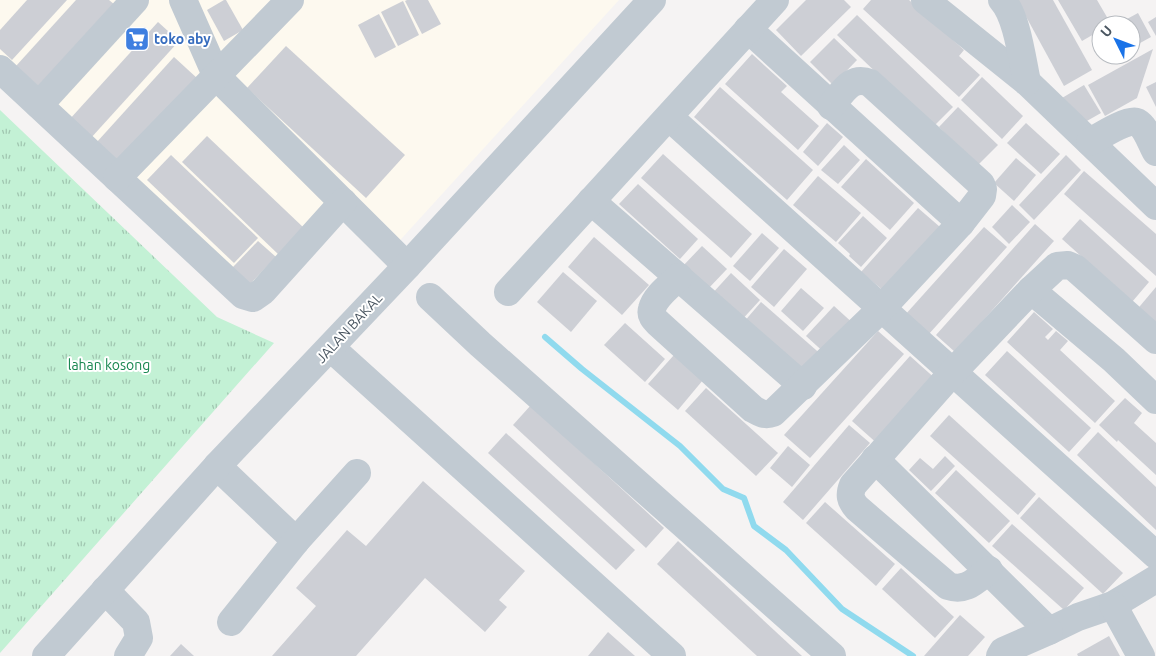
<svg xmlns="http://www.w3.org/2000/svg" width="1156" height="656" font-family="Ubuntu,sans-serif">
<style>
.commercial{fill:#fdf9ef}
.park{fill:url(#park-tufts)}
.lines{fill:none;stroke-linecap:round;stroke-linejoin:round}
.stream{stroke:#90daee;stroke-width:6}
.building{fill:#cdcfd5}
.minor{stroke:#c1cad2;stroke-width:28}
.labels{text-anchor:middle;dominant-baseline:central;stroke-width:4;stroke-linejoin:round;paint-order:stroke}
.shop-label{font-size:14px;font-weight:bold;fill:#366cbe;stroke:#fff;text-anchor:start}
.street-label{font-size:14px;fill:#4a5661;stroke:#fff}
.park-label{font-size:14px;fill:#17864f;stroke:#fff}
</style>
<defs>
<pattern id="park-tufts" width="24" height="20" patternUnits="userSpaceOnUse" patternTransform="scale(1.25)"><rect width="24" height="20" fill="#c3f1d5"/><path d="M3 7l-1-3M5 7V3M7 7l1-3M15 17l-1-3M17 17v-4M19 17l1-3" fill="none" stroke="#a0c6b0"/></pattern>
</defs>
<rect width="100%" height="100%" fill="#f5f3f3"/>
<!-- commercial -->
<polygon class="commercial" points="0,0 619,0 392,249 343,202 253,298 0,65"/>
<!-- park -->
<polygon class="park" points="0,110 217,317 274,343 0,653"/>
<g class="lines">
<!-- stream -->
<polyline class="stream" points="545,337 582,369 680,446 723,489 744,498 754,526 786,550 842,609 913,656"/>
</g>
<!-- building -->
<g class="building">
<polygon points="27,0 67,0 12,60 0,49 0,30"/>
<polygon points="76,0 109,0 115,5 39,87 16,66"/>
<polygon points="224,0 226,0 243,30 224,41 207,10"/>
<polygon points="407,0 428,0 441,24 422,34 405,1"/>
<polygon points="806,0 844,0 851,7 801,56 776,30"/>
<polygon points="871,0 909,0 964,50 959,56 980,75 959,97 863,9"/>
<polygon points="1017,0 1053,0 1092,70 1064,86"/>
<polygon points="1058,0 1097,0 1111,24 1101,25 1101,30 1082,41"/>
<polygon points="403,1 419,35 398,46 381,12"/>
<polygon points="1138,13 1151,37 1131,48 1131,25 1116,25"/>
<polygon points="379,14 396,47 375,58 358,25"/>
<polygon points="857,15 953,107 933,127 837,35"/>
<polygon points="1156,17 1156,36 1148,22"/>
<polygon points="158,22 179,41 90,139 69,120"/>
<polygon points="834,38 857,60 833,85 810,62"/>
<polygon points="286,46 405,155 366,198 247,88"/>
<polygon points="1153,49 1137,98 1105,116 1088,85"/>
<polygon points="752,54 787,86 781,92 819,126 798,150 725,84"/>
<polygon points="174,57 198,79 120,165 96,143"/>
<polygon points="982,77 1023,116 1002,139 961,100"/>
<polygon points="1156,82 1156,107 1146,87"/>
<polygon points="1084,85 1101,113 1078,126 1062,98"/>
<polygon points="720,87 813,170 787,200 694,117"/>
<polygon points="958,107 998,145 978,165 939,127"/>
<polygon points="827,123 843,137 818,166 803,152"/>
<polygon points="1026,123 1060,154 1041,174 1007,143"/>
<polygon points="207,136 304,228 279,255 182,162"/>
<polygon points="844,145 860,160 838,184 821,170"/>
<polygon points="663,154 752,234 731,258 641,178"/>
<polygon points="171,155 258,238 234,263 147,180"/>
<polygon points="1066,155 1081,170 1034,220 1019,205"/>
<polygon points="1016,158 1036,175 1014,201 994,183"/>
<polygon points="866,159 914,203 890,230 841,187"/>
<polygon points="1084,171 1156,234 1156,276 1064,194"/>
<polygon points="818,176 861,213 836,242 793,205"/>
<polygon points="638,184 698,239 680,259 619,204"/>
<polygon points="1012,205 1030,222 1009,244 992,227"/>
<polygon points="918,208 940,227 884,291 861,272"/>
<polygon points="863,216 887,238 861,267 849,256 850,254 838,243"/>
<polygon points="1080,219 1149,282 1132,302 1062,239"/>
<polygon points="1035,224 1054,241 955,352 936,335"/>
<polygon points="984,227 1007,247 928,335 905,315"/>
<polygon points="762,233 779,248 750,281 733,266"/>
<polygon points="594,237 649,285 622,315 568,267"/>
<polygon points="258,241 276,257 249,285 232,268"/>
<polygon points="702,246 727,269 706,291 681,268"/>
<polygon points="784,249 807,269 774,307 751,287"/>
<polygon points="563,272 597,301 571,332 537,302"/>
<polygon points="731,273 760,300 739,323 710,296"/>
<polygon points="1156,287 1156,330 1135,312"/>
<polygon points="801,288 824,308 803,331 781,311"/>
<polygon points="761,302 824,357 805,378 743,323"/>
<polygon points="834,306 856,326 828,356 806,336"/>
<polygon points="1034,312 1053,329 1045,337 1048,340 1056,331 1068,341 1060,350 1115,401 1095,423 1007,342"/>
<polygon points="625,323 665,359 645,382 604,345"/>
<polygon points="878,331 904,354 810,458 784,435"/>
<polygon points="1007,351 1091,428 1069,452 985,375"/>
<polygon points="674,355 703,380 678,410 648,384"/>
<polygon points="910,356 938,381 880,446 852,421"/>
<polygon points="706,388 778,453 756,476 685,411"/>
<polygon points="1125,398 1142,413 1134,423 1156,443 1156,475 1118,440 1117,442 1099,425"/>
<polygon points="531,405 664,528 646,548 513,425"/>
<polygon points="949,415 1036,494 1018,515 930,436"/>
<polygon points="849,425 870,443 803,520 783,502"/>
<polygon points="1098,432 1156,487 1156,530 1077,455"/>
<polygon points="506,433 635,550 616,570 488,453"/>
<polygon points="788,446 810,465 792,487 770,468"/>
<polygon points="945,456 955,466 931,491 909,470 920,458 933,469"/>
<polygon points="956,470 1010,521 989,543 935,493"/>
<polygon points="423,481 525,571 499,600 507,607 485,632 425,578 356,656 272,656 316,606 296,588 347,530 366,546"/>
<polygon points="1039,497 1123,573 1103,594 1020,518"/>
<polygon points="825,502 895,564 876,586 806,523"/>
<polygon points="1012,524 1084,588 1064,610 992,546"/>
<polygon points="678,541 802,656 757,656 657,564"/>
<polygon points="901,568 954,617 935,638 882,589"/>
<polygon points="960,615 985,637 968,656 924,656"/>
<polygon points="608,632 635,656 588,656"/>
<polygon points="1109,636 1120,656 1078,656 1077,654"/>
<polygon points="181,644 194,656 170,656"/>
</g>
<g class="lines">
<!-- minor -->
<g class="minor">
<polyline points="183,0 217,77 407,266"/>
<polyline points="925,0 1027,82 1156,206"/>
<path d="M1002 0C1017 16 1022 59 1027 82"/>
<polyline points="748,29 961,223"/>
<polyline points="0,69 243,295 253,298 263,291 343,202"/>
<polyline points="39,105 135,0"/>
<polyline points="669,117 1156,555"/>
<path d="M1090 142C1099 137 1128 118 1137 122 1146 127 1151 143 1156 152"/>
<polyline points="117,178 290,0"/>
<polyline points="591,201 803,386"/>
<path d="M679 277C671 285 655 296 652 309 650 315 654 319 658 323L753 409C760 413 765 416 773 413L881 309 961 223 982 196 983 189 981 184 870 83C851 75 843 92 831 106"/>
<polyline points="1031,290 1114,360 1156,400"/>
<polyline points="508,292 775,0"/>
<polyline points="430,297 480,344 832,656"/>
<polyline points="331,348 672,656"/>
<polyline points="875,459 1049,631 1078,617 1113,605 1156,579"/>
<polyline points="217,466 296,541"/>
<path d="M989 570C975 581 966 592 948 586L857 508C850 500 849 495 853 485L952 373 1031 290 1057 266 1068 265 1075 268 1156 340"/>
<polyline points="105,590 136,622 139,638 128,656"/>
<polyline points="1113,605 1141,656"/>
<polyline points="231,622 296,541 357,473"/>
<polyline points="46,656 217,466 407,266 652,0"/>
<polyline points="1000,656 1003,651 1049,631"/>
</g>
</g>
<!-- icons -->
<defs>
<symbol id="supermarket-square" viewBox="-11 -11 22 22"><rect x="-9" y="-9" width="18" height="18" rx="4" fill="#3f7fe0" stroke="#fff"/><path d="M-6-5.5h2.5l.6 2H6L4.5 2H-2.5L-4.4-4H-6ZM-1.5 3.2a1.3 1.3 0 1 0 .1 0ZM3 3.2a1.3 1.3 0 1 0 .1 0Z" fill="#fff"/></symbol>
</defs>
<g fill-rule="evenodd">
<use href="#supermarket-square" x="123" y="25" width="28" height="28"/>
</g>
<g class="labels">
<!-- shop labels -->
<g class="shop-label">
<text x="154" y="39">toko aby</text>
</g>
<!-- street labels -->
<g class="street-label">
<text transform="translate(349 328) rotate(-47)">JALAN BAKAL</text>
</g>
<!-- park labels -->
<g class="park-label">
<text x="109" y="365">lahan kosong</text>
</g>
</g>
<!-- north arrow -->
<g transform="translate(1116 40) rotate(312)"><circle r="24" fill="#ffffff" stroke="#b7bbc0"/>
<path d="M0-4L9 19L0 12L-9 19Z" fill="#1a73e8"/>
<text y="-8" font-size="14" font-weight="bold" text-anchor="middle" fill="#4a5661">U</text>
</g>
</svg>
